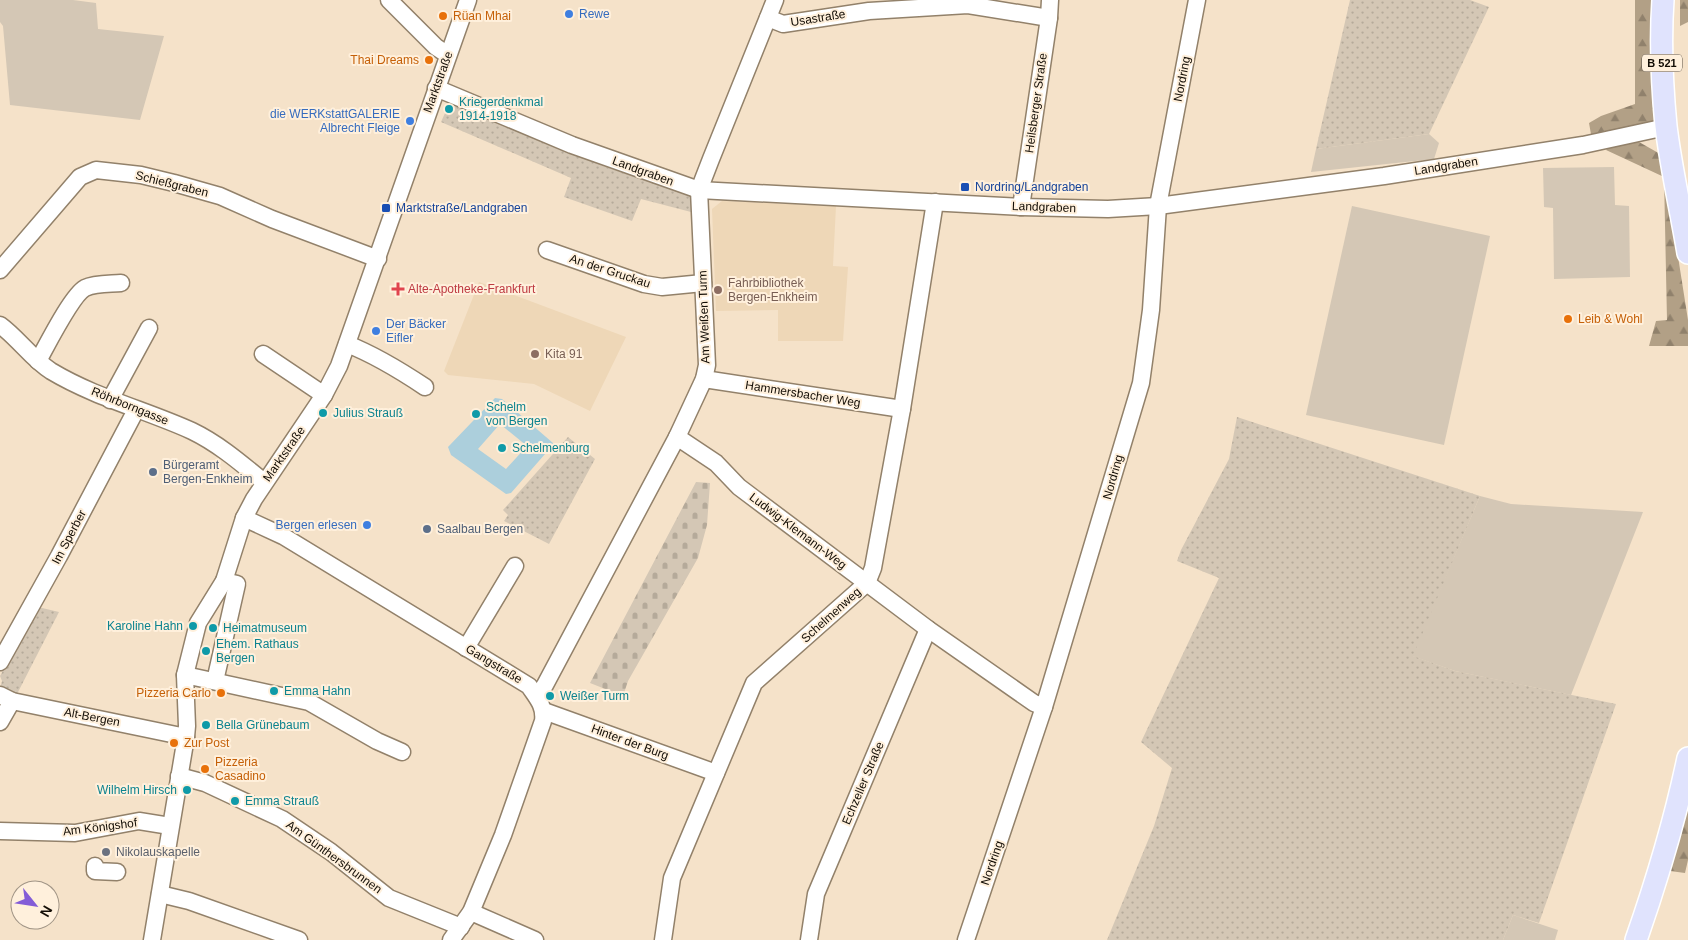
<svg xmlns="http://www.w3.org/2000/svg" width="1688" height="940" font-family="Helvetica,sans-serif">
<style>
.built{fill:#eed7b7}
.grass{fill:#d4c7b5}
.forest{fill:url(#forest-firs)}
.cemetery{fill:url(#cemetery-stones)}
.park{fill:url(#park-dots)}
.water{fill:#accfdc;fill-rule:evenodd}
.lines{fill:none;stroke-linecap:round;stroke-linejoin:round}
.minor-casing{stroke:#92816a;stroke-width:19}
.major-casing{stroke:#fff;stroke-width:24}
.minor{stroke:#fff;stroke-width:16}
.major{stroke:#e0e3fd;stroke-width:21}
.shop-dot{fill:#3f7fe0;stroke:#fff0dc;stroke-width:2}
.food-dot{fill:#e8710a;stroke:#fff0dc;stroke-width:2}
.culture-dot{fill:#0f9aa8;stroke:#fff0dc;stroke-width:2}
.transit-dot{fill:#1a4fb4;stroke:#fff0dc;stroke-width:2}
.health-dot{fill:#e0444e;stroke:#fff0dc;stroke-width:2}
.education-dot{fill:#8d6e63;stroke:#fff0dc;stroke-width:2}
.service-dot{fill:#5c6f8a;stroke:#fff0dc;stroke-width:2}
.worship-dot{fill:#6b7280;stroke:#fff0dc;stroke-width:2}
.labels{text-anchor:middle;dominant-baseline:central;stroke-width:4;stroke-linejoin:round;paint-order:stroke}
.shield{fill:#fff0dc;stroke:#5a5146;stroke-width:1}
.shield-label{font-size:11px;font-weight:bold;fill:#130d05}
.shop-label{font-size:12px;fill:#366cbe;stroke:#fff0dc;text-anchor:start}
.food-label{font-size:12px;fill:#c56008;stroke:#fff0dc;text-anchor:start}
.street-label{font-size:12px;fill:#130d05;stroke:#fff0dc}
.culture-label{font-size:12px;fill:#0d838f;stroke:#fff0dc;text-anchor:start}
.transit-label{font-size:12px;fill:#164399;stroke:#fff0dc;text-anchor:start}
.education-label{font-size:12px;fill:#785e54;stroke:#fff0dc;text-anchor:start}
.health-label{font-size:12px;fill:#be3a42;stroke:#fff0dc;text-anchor:start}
.service-label{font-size:12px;fill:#4e5e75;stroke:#fff0dc;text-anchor:start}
.worship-label{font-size:12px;fill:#5b616d;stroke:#fff0dc;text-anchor:start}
</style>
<defs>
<pattern id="forest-firs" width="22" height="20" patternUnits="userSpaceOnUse" patternTransform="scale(1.25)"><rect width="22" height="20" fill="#b2a086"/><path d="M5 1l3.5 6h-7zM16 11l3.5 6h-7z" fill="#90816c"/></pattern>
<pattern id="cemetery-stones" width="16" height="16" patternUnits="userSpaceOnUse" patternTransform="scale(1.25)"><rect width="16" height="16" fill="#d4c7b5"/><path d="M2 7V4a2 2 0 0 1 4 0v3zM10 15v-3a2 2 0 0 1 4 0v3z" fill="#b5aa9a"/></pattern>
<pattern id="park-dots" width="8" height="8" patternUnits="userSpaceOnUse" patternTransform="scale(1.25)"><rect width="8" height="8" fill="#d4c7b5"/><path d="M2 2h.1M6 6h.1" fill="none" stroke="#b5aa9a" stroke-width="1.8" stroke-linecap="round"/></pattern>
</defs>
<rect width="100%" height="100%" fill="#f5e2c9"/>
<!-- built -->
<g class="built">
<polygon points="722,201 836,206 833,266 848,267 843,341 778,341 778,310 716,311 712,209"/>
<polygon points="479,282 626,337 590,411 534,384 448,375 444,371"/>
</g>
<!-- grass -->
<g class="grass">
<polygon points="0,0 73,0 96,3 98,29 164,36 140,120 10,105 3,26 0,22"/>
<polygon points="1429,134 1439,143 1434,159 1311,172 1316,149"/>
<polygon points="1614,167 1615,205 1629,206 1630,277 1554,279 1553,208 1544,207 1543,168"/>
<polygon points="1352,206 1490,236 1444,445 1306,415"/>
<polygon points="1480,496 1511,504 1643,512 1571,695 1455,671 1412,656"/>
<polygon points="1513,915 1558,930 1555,940 1503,940"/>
</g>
<!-- forest -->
<g class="forest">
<polygon points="1635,0 1652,0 1650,58 1655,125 1592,140 1589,123 1601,116 1635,104"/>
<polygon points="1680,0 1688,0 1688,22 1680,26"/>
<polygon points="1639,142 1662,155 1688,320 1688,346 1649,346 1656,321 1667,320 1664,177 1606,150 1608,148"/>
<polygon points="1688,806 1688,860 1685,873 1670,871"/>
</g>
<!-- cemetery -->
<polygon class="cemetery" points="696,482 710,483 707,525 698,558 628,681 623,696 590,683"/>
<!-- park -->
<g class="park">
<polygon points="1350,0 1470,0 1489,7 1429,134 1316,149"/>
<polygon points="458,104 603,166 692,196 691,212 641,199 632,221 564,197 571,178 441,122 445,113"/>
<polygon points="1237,417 1480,496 1413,656 1455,671 1616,704 1539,923 1513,915 1503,940 1107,940 1154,826 1172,768 1141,742 1219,578 1177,561 1181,550 1229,459"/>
<polygon points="568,437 595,459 549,544 504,521 508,515 503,510"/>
<polygon points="38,607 59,612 16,696 0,688 2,681 0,676"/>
</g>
<!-- water -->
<path class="water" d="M495 398 502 399 553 443 552 446 511 493 506 494 451 455 448 447ZM500 424 527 446 506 469 478 449Z"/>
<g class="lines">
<defs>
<g id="minor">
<polyline points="389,0 436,47 448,55"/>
<polyline points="768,18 783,24 869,11 968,5 1049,18"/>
<polyline points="436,88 572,145 699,190 1021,207 1108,209 1158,206 1384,176 1583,145 1666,127"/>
<polyline points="1021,207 1049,18 1050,0"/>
<polyline points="547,250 644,284 662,287 703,283"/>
<polyline points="0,270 80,177 96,170 141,175 174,183 220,196 272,219 378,259"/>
<path d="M0 325C18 338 32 359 51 371 96 398 146 410 192 431 219 444 242 464 264 482"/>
<path d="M347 344C375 355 401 371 425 387"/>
<polyline points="263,354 324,395"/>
<path d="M38 361C47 345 72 295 85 288 95 283 110 284 121 283"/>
<polyline points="704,379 902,409"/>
<polyline points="110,400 149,328"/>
<polyline points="677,437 716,463 739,487 928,629 1034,703 1044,707"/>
<path d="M244 518 283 536 529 686C537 698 545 706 543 721L503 835 471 912 451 940"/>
<polyline points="466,648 515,566"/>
<polyline points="0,662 59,556 136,410"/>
<polyline points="185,675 309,702 377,741 402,752"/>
<polyline points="215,681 237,584 224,581"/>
<polyline points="0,695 12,701 186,737"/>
<polyline points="537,697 545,685 677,437 704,379 707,365 699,190 711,159 775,0"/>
<polyline points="544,711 716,773"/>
<polyline points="0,722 12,701"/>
<polyline points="179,776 205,783 282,819 331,852 389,898 461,927"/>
<polyline points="0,831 75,833 139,821 170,826"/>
<polyline points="95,866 95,871 117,872"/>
<polyline points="160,894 189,901 299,940"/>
<polyline points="471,912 535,940"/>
<polyline points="152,940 186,737 187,726 185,675 198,623 224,581 244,518 254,499 324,395 339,366 468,0"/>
<polyline points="663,940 672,878 754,683 867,583 873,568 902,409 935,202"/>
<polyline points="809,940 816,894 928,629"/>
<polyline points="966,940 1044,707 1141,383 1151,310 1158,206 1197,0"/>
</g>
<g id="major">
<path d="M1663 0C1660 42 1662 84 1666 126 1671 168 1681 211 1688 253"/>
<path d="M1636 940C1657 880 1675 820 1688 758"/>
</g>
</defs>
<!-- minor casing -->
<use href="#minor" class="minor-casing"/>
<!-- major casing -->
<use href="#major" class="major-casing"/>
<!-- minor -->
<use href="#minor" class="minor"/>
<!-- major -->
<use href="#major" class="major"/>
</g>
<!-- markers -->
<g class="shop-dot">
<circle cx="569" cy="14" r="5"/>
<circle cx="410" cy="121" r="5"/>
<circle cx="376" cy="331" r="5"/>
<circle cx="367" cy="525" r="5"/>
</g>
<g class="food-dot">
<circle cx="443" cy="16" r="5"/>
<circle cx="429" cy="60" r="5"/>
<circle cx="1568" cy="319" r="5"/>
<circle cx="221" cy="693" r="5"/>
<circle cx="174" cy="743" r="5"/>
<circle cx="205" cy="769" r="5"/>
</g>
<g class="culture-dot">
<circle cx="449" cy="109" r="5"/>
<circle cx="323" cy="413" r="5"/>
<circle cx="476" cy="414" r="5"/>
<circle cx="502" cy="448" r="5"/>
<circle cx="193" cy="626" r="5"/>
<circle cx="213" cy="628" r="5"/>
<circle cx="206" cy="651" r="5"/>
<circle cx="274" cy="691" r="5"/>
<circle cx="550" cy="696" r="5"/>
<circle cx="206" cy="725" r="5"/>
<circle cx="187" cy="790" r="5"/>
<circle cx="235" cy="801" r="5"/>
</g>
<g class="transit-dot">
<rect x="960" y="182" width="10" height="10" rx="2.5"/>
<rect x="381" y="203" width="10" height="10" rx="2.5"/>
</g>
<path class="health-dot" d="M395.5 281.5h5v5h5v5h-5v5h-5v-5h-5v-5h5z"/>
<g class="education-dot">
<circle cx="718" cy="290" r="5"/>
<circle cx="535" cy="354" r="5"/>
</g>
<g class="service-dot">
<circle cx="153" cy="472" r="5"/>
<circle cx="427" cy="529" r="5"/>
</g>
<circle class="worship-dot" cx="106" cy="852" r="5"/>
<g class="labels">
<!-- shield labels -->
<rect class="shield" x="1642" y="54.5" width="40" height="17" rx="4"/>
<g class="shield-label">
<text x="1662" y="63">B 521</text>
</g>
<!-- shop labels -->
<g class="shop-label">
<text x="579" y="14">Rewe</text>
<text x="400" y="114" text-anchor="end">die WERKstattGALERIE<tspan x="400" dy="14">Albrecht Fleige</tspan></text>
<text x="386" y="324">Der Bäcker<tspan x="386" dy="14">Eifler</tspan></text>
<text x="357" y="525" text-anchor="end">Bergen erlesen</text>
</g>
<!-- food labels -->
<g class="food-label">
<text x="453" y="16">Rüan Mhai</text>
<text x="419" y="60" text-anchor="end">Thai Dreams</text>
<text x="1578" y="319">Leib &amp; Wohl</text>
<text x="211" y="693" text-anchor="end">Pizzeria Carlo</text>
<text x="184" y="743">Zur Post</text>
<text x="215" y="762">Pizzeria<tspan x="215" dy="14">Casadino</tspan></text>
</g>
<!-- street labels -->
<g class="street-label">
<text transform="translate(818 18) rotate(-9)">Usastraße</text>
<text transform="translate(1182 79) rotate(-79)">Nordring</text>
<text transform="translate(438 82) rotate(-70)">Marktstraße</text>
<text transform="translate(1036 103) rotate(-82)">Heilsberger Straße</text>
<text transform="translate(1446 166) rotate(-9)">Landgraben</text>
<text transform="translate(643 171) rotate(20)">Landgraben</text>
<text transform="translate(172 184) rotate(14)">Schießgraben</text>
<text transform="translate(1044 207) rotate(2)">Landgraben</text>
<text transform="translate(610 271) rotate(18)">An der Gruckau</text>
<text transform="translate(704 317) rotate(-92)">Am Weißen Turm</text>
<text transform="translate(803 394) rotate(9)">Hammersbacher Weg</text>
<text transform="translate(130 406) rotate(22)">Röhrborngasse</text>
<text transform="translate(284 454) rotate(-55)">Marktstraße</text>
<text transform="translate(1113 477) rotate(-74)">Nordring</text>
<text transform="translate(798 531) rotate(37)">Ludwig-Klemann-Weg</text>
<text transform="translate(69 537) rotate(-62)">Im Sperber</text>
<text transform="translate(831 615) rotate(-42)">Schelmenweg</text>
<text transform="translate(494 664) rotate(31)">Gangstraße</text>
<text transform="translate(92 717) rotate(11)">Alt-Bergen</text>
<text transform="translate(630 742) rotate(20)">Hinter der Burg</text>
<text transform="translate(863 783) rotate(-67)">Echzeller Straße</text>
<text transform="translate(100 827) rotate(-7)">Am Königshof</text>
<text transform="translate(334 857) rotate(36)">Am Günthersbrunnen</text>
<text transform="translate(992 863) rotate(-71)">Nordring</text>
</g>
<!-- culture labels -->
<g class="culture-label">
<text x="459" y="102">Kriegerdenkmal<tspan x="459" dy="14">1914-1918</tspan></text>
<text x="486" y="407">Schelm<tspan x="486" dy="14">von Bergen</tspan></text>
<text x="333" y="413">Julius Strauß</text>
<text x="512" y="448">Schelmenburg</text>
<text x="183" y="626" text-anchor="end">Karoline Hahn</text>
<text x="223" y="628">Heimatmuseum</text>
<text x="216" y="644">Ehem. Rathaus<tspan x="216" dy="14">Bergen</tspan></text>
<text x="284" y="691">Emma Hahn</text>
<text x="560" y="696">Weißer Turm</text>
<text x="216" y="725">Bella Grünebaum</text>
<text x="177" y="790" text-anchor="end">Wilhelm Hirsch</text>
<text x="245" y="801">Emma Strauß</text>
</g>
<!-- transit labels -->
<g class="transit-label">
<text x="975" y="187">Nordring/Landgraben</text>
<text x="396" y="208">Marktstraße/Landgraben</text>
</g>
<!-- education labels -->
<g class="education-label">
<text x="728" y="283">Fahrbibliothek<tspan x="728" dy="14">Bergen-Enkheim</tspan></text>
<text x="545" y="354">Kita 91</text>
</g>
<!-- health labels -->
<g class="health-label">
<text x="408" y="289">Alte-Apotheke-Frankfurt</text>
</g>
<!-- service labels -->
<g class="service-label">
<text x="163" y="465">Bürgeramt<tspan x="163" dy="14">Bergen-Enkheim</tspan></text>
<text x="437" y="529">Saalbau Bergen</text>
</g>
<!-- worship labels -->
<g class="worship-label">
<text x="116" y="852">Nikolauskapelle</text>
</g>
</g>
<!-- north arrow -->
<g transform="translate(35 905) rotate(120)"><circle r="24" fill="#fff0dc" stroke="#a19586"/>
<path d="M0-4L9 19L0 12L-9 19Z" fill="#835cd7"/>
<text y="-8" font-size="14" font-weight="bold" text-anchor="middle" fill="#130d05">N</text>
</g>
</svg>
